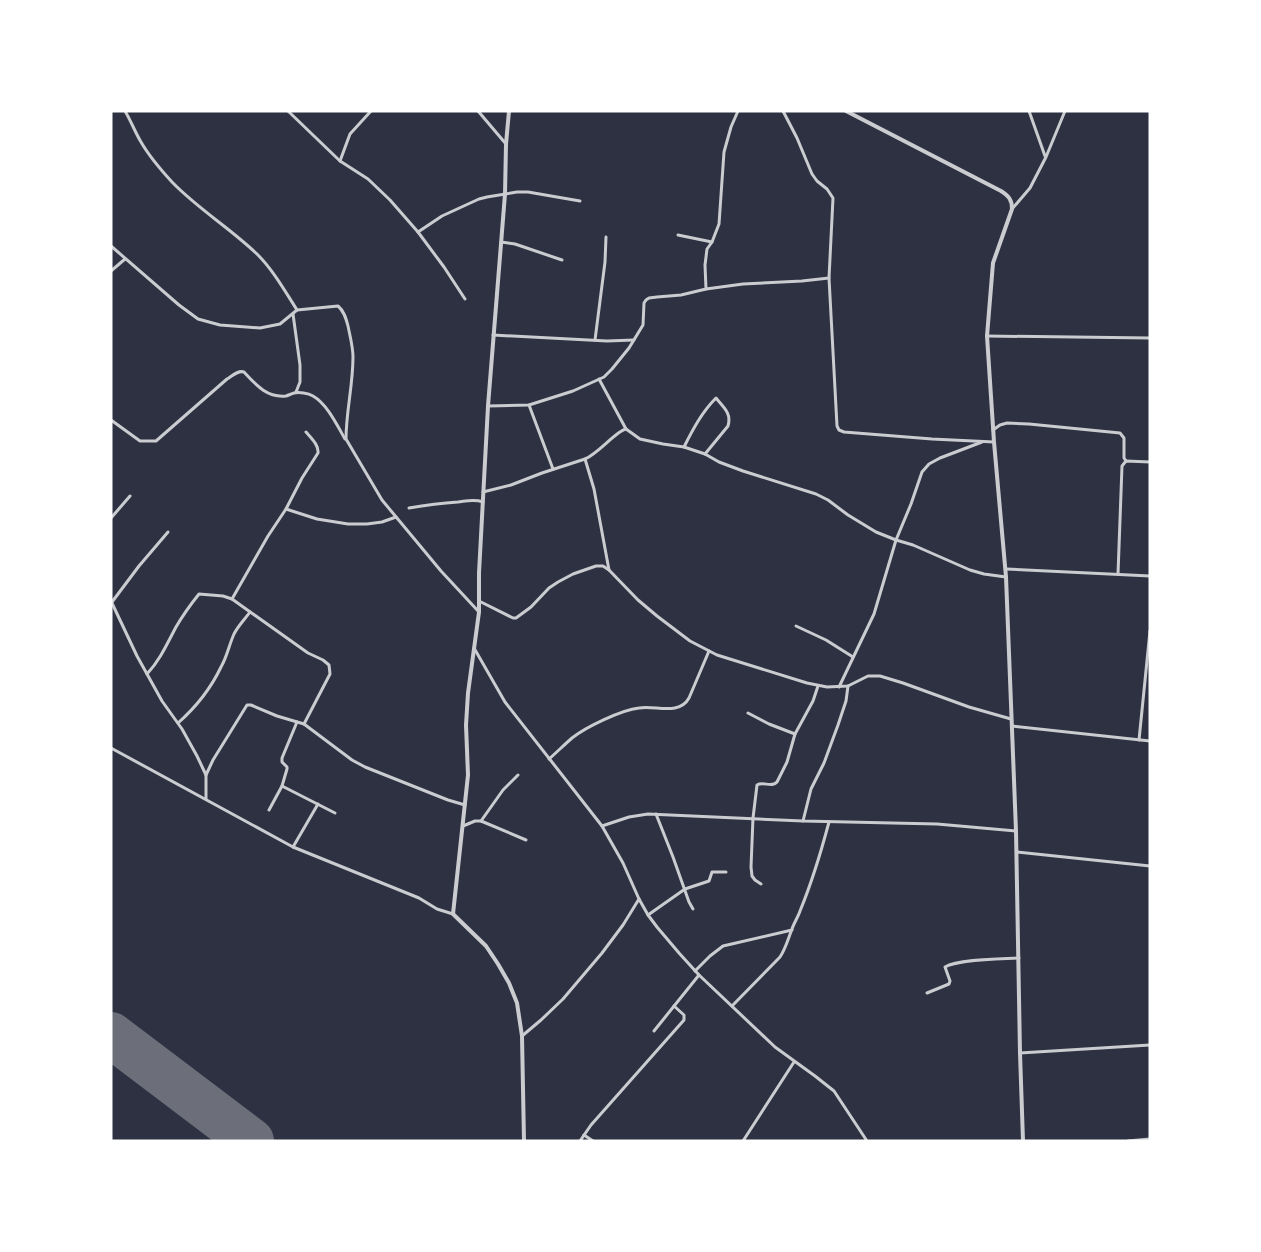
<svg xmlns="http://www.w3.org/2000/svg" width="1261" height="1252" font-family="'Exo 2',sans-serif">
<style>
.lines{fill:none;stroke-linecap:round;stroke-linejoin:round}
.runway{stroke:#6c6f7a;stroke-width:46}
.minor{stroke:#caccd0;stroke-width:3}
.tertiary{stroke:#caccd0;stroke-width:4}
</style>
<rect width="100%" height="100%" fill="#2d3142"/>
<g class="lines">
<!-- runway -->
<polyline class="runway" points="111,1035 251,1141"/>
<!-- minor -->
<g class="minor">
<path d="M125 111C131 121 135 132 141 142 149 156 161 170 172 182 198 209 230 228 257 254 273 270 285 291 297 310"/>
<polyline points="288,111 340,161 368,179 390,200 418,232 442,216 479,199 487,197 517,192 528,192 580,201"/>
<polyline points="478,111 506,144"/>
<polyline points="783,111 797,138 812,174 817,181 827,189 833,198 829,278 837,426 839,430 844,432 932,439 994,442"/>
<polyline points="1029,111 1045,156"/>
<polyline points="340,161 350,134 371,111"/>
<polyline points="1012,209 1030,188 1046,157 1065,111"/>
<polyline points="418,232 444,267 465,299"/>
<polyline points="678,235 712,242"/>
<polyline points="501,242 515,244 562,260"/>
<path d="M111 246 179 305 198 319 220 325 260 328 280 324 297 310 338 306C344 311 346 318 348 326 350 336 353 347 353 357 353 385 346 412 346 439L382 500 441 571 479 612"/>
<polyline points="111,271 125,259"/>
<polyline points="706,289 743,284 802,281 829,278"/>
<polyline points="293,314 300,365 300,382 296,392"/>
<polyline points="493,335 607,341 634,340"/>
<polyline points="987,336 1150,338"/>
<polyline points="595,340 605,262 606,237"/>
<polyline points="599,379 626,429"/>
<polyline points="529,405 553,469"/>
<polyline points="488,406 529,405 573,391 604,377 612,369 629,348 643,325 644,303 646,300 649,298 657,297 681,295 706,289 705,265 707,249 712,242 719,224 724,152 731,127 738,111"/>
<path d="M111 420 140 441H156L227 379C232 376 238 370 244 372 256 385 267 398 286 396 289 395 291 394 294 393 299 392 308 393 313 396 327 404 337 425 345 439"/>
<polyline points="993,430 1000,425 1007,423 1029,424 1120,433 1124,438 1124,458 1126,461"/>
<path d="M684 447C693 429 702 412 716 398 723 407 732 413 728 426L705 454"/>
<polyline points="585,459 594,489 609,570"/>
<path d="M483 492 511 485 542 473 585 459C599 453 616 431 626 429L640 439 663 444 684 447 705 454 719 462 743 471 816 494 828 500 848 515 876 532 896 540 913 545 970 570 984 574 1006 577"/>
<path d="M409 508C426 505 442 503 458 502 467 501 474 499 483 502"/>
<polyline points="286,509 317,519 348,524 367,524 382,522 396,517"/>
<polyline points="111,518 130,496"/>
<polyline points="1006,569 1150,576"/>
<polyline points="1118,574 1122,466 1126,461 1150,462"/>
<path d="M232 599 268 536 286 509 302 478 318 453C319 445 311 438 306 432"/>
<polyline points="111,601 137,656 162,701 182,729 197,756 206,775 206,799"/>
<polyline points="479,601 513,618 516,618 531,607 549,588 558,582 573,574 596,566 603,566 609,570 638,600 657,616 690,641 717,655 807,683 827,687 848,686 868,676 880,676 903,683 969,707 1011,719"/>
<polyline points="112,602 139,566 168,532"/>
<polyline points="796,626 826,640 853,657"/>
<polyline points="474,648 505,702 602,826 623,863 639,899 648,915 657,927 679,953 699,975 775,1047 815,1076 834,1091 867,1141"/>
<path d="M147 674C160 660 167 644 176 627 183 615 191 604 199 594L223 596 232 599 308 653 323 660 329 665 330 674 304 724 352 760 365 767 448 800 465 805"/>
<polyline points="839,687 874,614 896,540 911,504 922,472 929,464 940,458 982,442"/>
<polyline points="748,713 769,724 795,734"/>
<path d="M178 723C195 708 211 688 221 667 227 657 229 645 234 634 238 626 245 619 250 612"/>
<polyline points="1012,726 1150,741"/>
<polyline points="1139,740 1150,631"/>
<polyline points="111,748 293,847 419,898 437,909 453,914"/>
<path d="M549 759C557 752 564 745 572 738 586 727 621 710 639 708 655 705 679 716 689 698L709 651"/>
<polyline points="206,775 213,760 247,705 251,705 277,716 304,724"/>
<polyline points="282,786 335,813"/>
<polyline points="269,810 282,786 287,769 287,767 282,762 282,758 297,722"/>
<polyline points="656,814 673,857 689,902 693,909"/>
<polyline points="481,821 503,790 518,775"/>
<polyline points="803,821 811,789 824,763 838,725 846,701 848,686"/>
<polyline points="463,826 475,821 481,821 526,840"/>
<polyline points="602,826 629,817 648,814 803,821 937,824 1016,831"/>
<polyline points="293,847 318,804"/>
<polyline points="1017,852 1150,866"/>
<path d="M761 884 755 880 752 876 751 867 753 818 757 785C763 781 772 788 777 782L787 762 795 734 813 701 818 686"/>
<polyline points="648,915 685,889 709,881 712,872 726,872"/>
<polyline points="695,971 710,956 723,946 792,930"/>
<path d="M927 993 949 984 950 981 945 967C958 959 1002 959 1019 958"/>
<path d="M732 1006 780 957C786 948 788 939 792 929 794 923 798 917 800 911 812 882 821 852 829 822"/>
<polyline points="654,1031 699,975"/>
<polyline points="522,1036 541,1020 563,999 602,953 623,925 639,899"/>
<polyline points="1020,1053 1150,1045"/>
<polyline points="584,1135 593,1141"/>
<polyline points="580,1141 591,1125 684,1020 684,1015 674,1006"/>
<polyline points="743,1141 794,1062"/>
<polyline points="1128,1141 1150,1139"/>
</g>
<!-- tertiary -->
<g class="tertiary">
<polyline points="509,111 506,144 505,194 488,406 479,573 479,612 468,693 466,725 468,775 453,914 486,946 498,964 509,983 517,1003 522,1036 524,1141"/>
<path d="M846 111 1001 191C1009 196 1012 200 1012 209L993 263 987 336 994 442 1006 577 1016 831 1020 1053 1023 1141"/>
</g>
</g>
<!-- border -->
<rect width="1261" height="1252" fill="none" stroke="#ffffff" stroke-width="225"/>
</svg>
